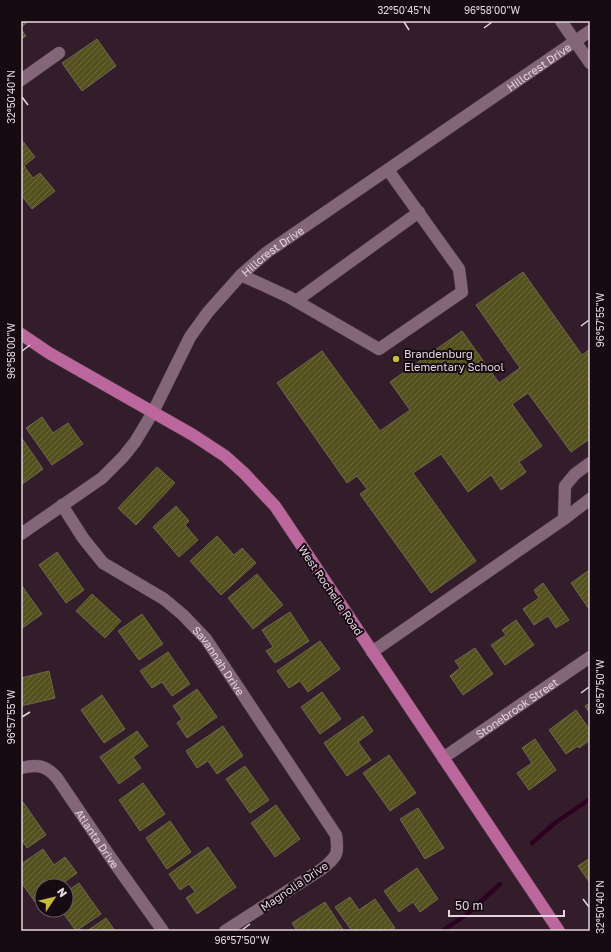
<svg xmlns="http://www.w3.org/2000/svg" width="611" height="952" font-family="'Golos Text',sans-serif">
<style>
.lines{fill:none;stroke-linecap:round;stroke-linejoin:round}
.stream{stroke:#2e0020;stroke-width:4.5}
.building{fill:url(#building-hatch);stroke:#6a684b}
.minor-casing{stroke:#503c49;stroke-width:13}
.major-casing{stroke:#503c49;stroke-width:13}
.minor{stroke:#836778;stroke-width:12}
.major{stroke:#bb669d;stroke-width:12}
.ticks{fill:none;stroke:#e5d4de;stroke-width:1.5}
.poi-dot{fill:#c7bb3c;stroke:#150b11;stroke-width:1.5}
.labels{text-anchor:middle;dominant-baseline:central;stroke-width:4;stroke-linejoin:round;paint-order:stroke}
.street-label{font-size:11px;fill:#e5d4de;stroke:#150b11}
.poi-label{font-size:11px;fill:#e5d4de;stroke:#150b11;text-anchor:start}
.neatline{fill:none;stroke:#e5d4de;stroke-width:1.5}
.ticks-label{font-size:10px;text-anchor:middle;fill:#e5d4de}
</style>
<defs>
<pattern id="building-hatch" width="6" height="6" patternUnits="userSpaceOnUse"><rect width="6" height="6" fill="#55511f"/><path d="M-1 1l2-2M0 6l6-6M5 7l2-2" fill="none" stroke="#6d693f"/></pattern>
</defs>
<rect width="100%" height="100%" fill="#341d2b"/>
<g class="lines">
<!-- stream -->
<g class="stream">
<polyline points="532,843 556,822 590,799"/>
<polyline points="442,931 466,915 500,884"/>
</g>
</g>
<!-- building -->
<g class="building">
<polygon points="21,21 29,21 21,27"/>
<polygon points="21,29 26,36 21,39"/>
<polygon points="97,39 116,66 82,91 62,63"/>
<polygon points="21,139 35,157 24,166 33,178 40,173 55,191 32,209 21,195"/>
<polygon points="523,272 582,355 590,349 590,443 588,440 571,452 528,393 512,404 542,446 519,462 526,472 501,490 491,475 468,492 441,454 413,473 476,561 431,593 360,494 367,489 357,476 347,483 277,383 322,351 380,431 410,410 390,382 462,331 499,383 520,368 476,305"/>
<polygon points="42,417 53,433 68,423 83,444 52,465 26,428"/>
<polygon points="21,437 43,469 21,485"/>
<polygon points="157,467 175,483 136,525 118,508"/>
<polygon points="176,506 189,521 185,525 198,540 179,557 153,527"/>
<polygon points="217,536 234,555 242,548 256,563 221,595 190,561"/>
<polygon points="57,552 84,590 66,603 39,565"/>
<polygon points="588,571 590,573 589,609 571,583"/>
<polygon points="257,574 283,605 253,629 228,598"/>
<polygon points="543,583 569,620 556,628 548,616 534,625 523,609 539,598 534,590"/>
<polygon points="22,586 42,614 21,629 21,587"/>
<polygon points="92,594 121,621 105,638 76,611"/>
<polygon points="290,612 309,641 275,663 266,651 273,647 262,630"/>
<polygon points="142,614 163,644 139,660 118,631"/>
<polygon points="516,620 534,645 505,665 491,645 506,635 502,630"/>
<polygon points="320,641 340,669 308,692 300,681 289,688 277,671"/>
<polygon points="475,648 493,674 463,695 450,676 460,668 455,661"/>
<polygon points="168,652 190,684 172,696 162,682 152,688 140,671"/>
<polygon points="49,671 55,698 21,706 21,678"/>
<polygon points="197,689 217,717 187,738 177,723 182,719 173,706"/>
<polygon points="322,692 341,719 320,734 301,707"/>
<polygon points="102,695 125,729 104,743 81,710"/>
<polygon points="590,703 590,713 585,706"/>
<polygon points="576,710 590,730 590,740 579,748 578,746 566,754 549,730"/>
<polygon points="363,716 373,731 358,742 371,760 347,776 324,743"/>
<polygon points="223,726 243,756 217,774 208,761 197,768 186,751"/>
<polygon points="137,731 148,746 133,757 141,768 119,784 100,757"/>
<polygon points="535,739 556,770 529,790 517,773 532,763 522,748"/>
<polygon points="389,755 416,793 390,811 363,773"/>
<polygon points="245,766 269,800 250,813 226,779"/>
<polygon points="143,783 165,814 140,831 119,800"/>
<polygon points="23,802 46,835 27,848 21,839 21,804"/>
<polygon points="276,805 300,839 275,857 251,823"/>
<polygon points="418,808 444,848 425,859 400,819"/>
<polygon points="170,821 191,852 167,869 146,838"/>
<polygon points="208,847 236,887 197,914 186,898 195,892 189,884 180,890 169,874"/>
<polygon points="43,849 54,865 65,857 77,873 59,886 42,886 42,898 35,902 21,882 21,864"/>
<polygon points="590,858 590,883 578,866"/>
<polygon points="417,868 438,899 420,912 413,902 399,912 384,891"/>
<polygon points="79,883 101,914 76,931 61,910 66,910 66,892"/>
<polygon points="350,897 359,910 375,899 395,928 391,931 352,931 335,907"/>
<polygon points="325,902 344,931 297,931 292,923"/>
<polygon points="106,918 115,931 87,931"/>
</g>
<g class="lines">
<defs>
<g id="minor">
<polyline points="561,21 590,63"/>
<polyline points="21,80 59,53"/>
<polyline points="241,275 289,297 379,349 462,292 459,269 388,170"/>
<polyline points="296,301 419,212"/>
<path id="s1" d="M62 505 83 538 103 563 164 599 183 615 206 639 336 835C339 855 337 856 322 869L225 931"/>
<polyline points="564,519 565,486 575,474 590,463"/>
<path id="s2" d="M21 534 102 478 123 457 135 442 153 412 190 337 208 312 241 275 266 253 590 31"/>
<polyline points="372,652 564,519 590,499"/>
<path id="s3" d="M443 758 590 657"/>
<path id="s4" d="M21 768C37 764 46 765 57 778L111 858 163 931"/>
</g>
<polyline id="major" points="21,334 49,353 193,435 225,456 244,473 275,506 559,931"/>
</defs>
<!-- minor casing -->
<use href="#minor" class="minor-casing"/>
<!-- major casing -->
<use href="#major" class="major-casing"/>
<!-- minor -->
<use href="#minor" class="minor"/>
<!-- major -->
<use href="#major" class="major"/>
</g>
<!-- ticks -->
<path class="ticks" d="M404 22 409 30M484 28 492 22M22 97 28 105M581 326 589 320M22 351 30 345M581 693 589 687M22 717 30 712M583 899 589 907M242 930 250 924"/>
<!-- markers -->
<circle class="poi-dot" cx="396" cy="359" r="4"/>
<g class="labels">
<!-- street labels -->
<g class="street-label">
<text stroke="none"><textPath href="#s2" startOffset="710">Hillcrest Drive</textPath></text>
<text stroke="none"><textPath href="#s2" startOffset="386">Hillcrest Drive</textPath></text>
<text transform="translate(331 590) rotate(56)">West Rochelle Road</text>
<text stroke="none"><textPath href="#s1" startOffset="225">Savannah Drive</textPath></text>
<text stroke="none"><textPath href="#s3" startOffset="89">Stonebrook Street</textPath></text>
<text stroke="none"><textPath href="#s4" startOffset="113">Atlanta Drive</textPath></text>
<text transform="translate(294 886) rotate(-34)">Magnolia Drive</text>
</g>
<!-- poi labels -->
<g class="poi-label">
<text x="404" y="353">Brandenburg<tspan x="404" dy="13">Elementary School</tspan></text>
</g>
</g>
<!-- border -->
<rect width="611" height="952" fill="none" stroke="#150b11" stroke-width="44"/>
<!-- north arrow -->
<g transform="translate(54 898) rotate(55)"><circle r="19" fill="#150b11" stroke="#685b63"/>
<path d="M0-3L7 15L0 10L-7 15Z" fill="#c7bb3c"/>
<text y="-6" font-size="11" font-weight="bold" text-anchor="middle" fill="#e5d4de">N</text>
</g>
<!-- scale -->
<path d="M449 910v6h115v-6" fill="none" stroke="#e5d4de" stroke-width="2"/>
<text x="455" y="910" font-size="12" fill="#e5d4de" stroke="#150b11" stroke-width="3" paint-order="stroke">50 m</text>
<rect x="22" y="22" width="567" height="908" class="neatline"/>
<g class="ticks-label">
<text x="404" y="14">32°50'45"N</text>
<text x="492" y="14">96°58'00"W</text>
<text transform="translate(11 97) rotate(-90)" y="4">32°50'40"N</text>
<text transform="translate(600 320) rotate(-90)" y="4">96°57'55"W</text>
<text transform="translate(11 351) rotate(-90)" y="4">96°58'00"W</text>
<text transform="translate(600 687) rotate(-90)" y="4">96°57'50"W</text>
<text transform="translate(11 717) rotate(-90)" y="4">96°57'55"W</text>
<text transform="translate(600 907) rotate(-90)" y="4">32°50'40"N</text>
<text x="242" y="944">96°57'50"W</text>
</g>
</svg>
